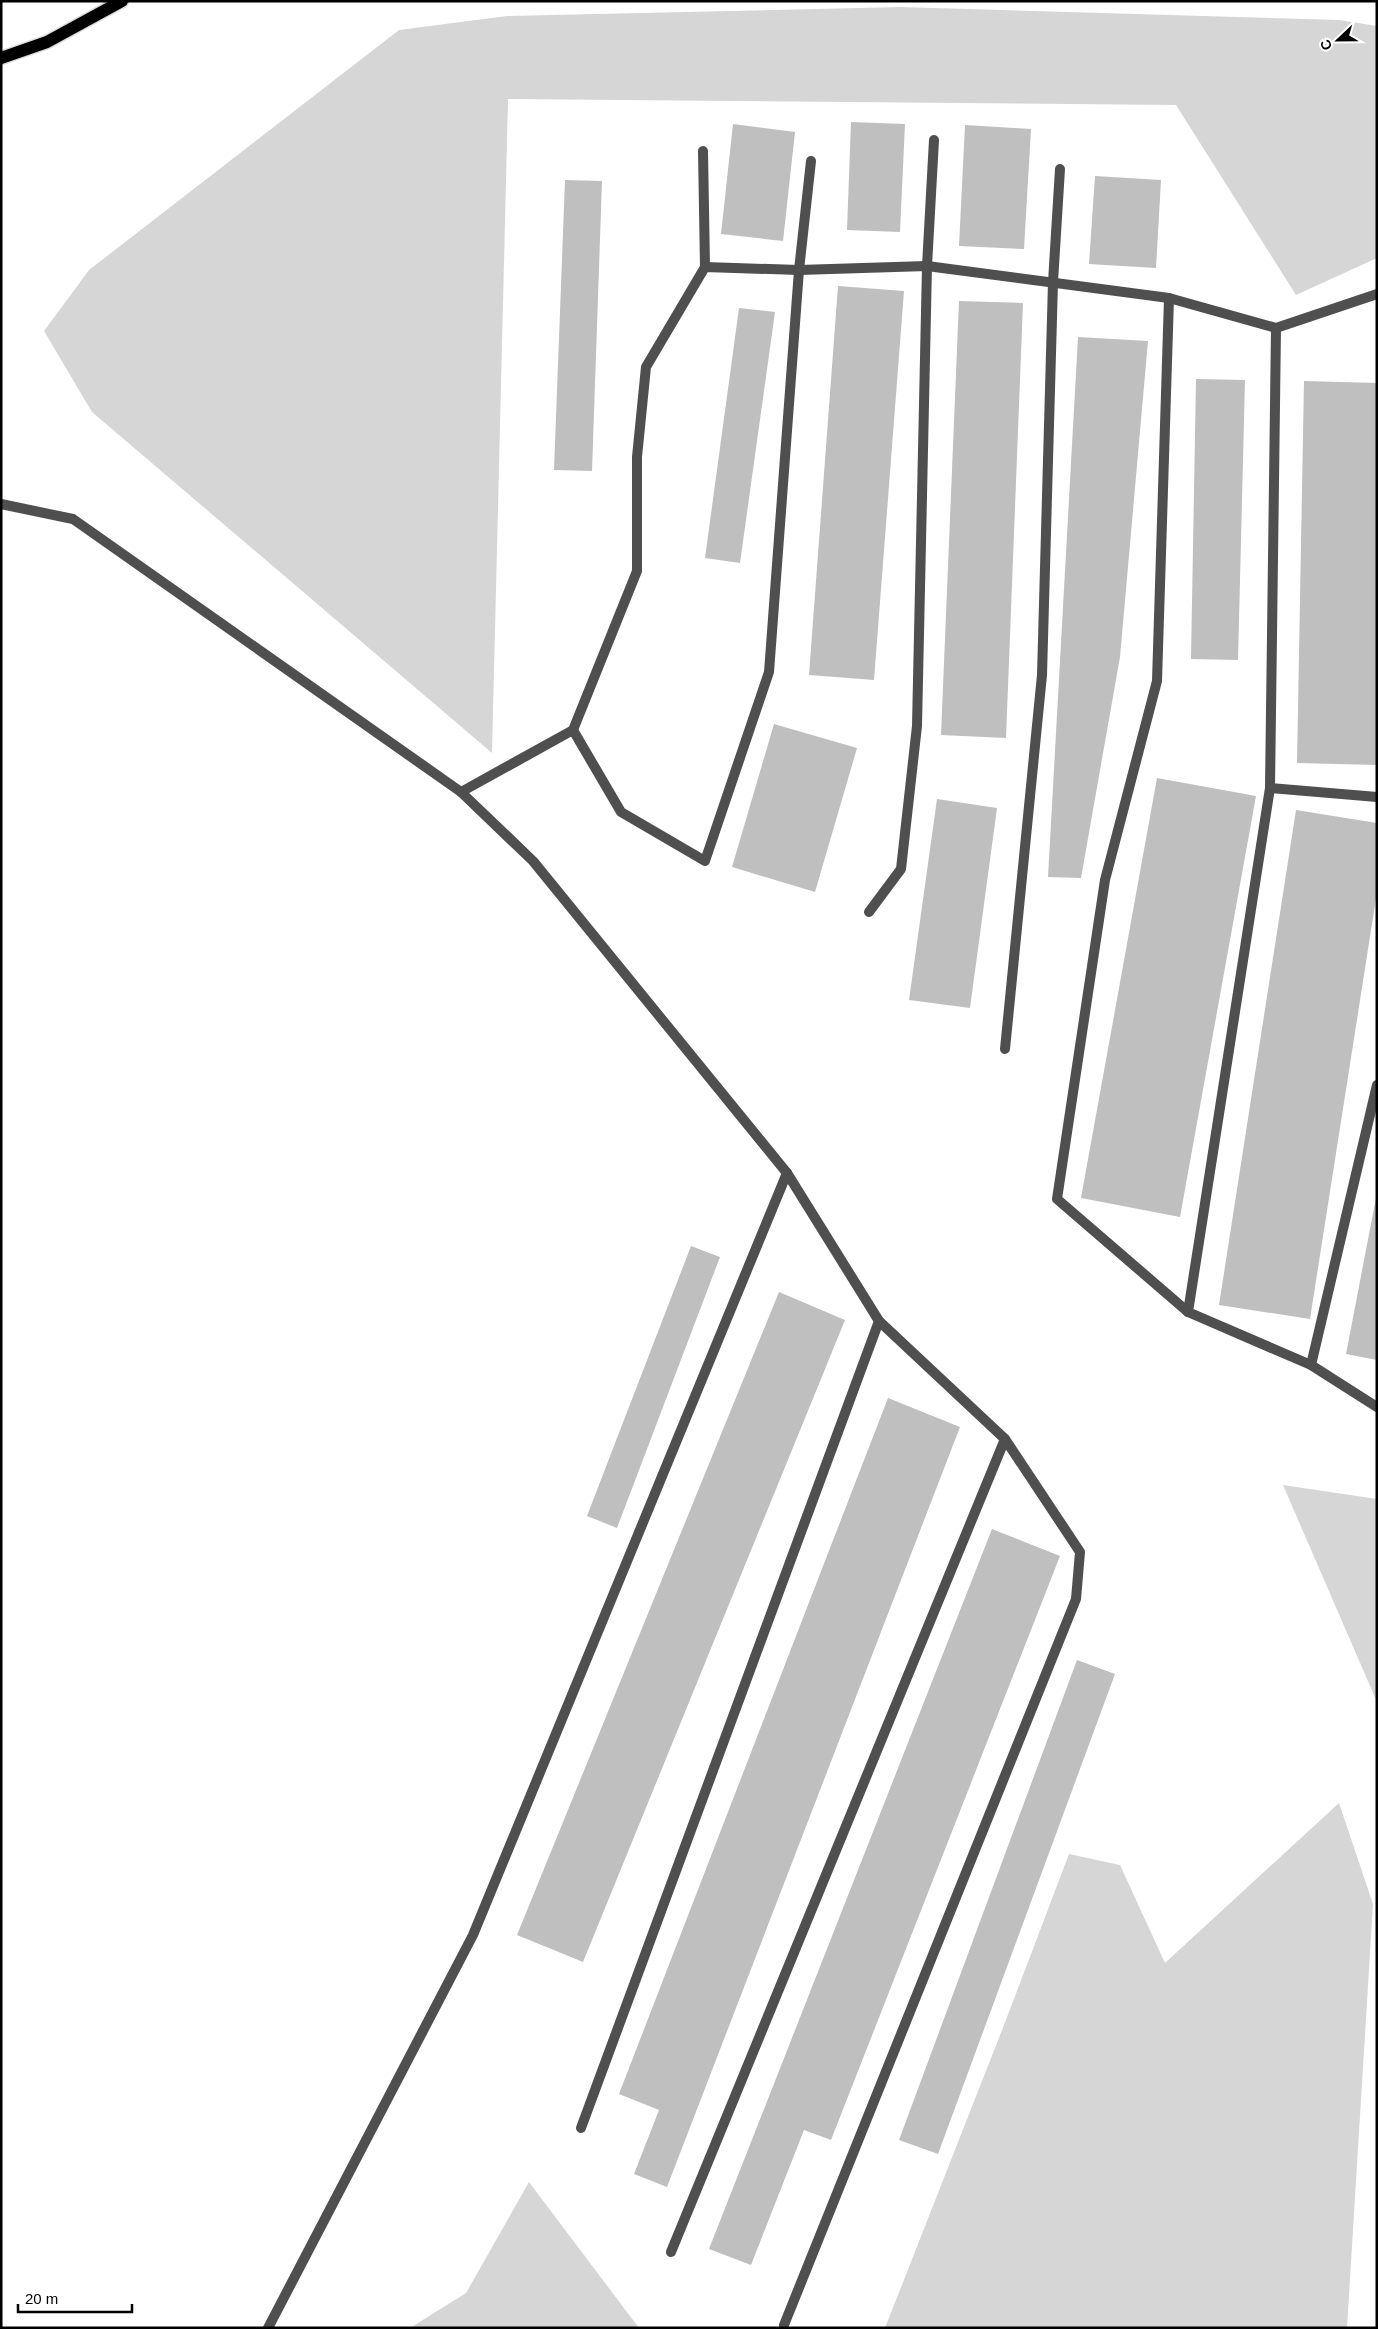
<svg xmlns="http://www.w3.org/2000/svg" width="1378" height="2329" font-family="Arial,sans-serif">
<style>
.green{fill:#d6d6d6}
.building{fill:#bfbfbf}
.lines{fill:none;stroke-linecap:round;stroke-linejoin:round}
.primary-casing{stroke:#dbdbdb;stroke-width:15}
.lane{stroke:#4f4f4f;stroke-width:10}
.primary{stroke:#000;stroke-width:12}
</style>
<rect width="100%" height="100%" fill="#fff"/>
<!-- green -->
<g class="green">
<polygon points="901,7 1339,20 1377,26 1377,258 1296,295 1176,105 508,99 492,753 92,412 44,331 89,270 399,30 507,16"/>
<polygon points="1283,1485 1377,1499 1377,1702"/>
<polygon points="1339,1803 1373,1904 1347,2328 885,2328 1004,2025 1069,1854 1120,1865 1165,1963"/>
<polygon points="529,2182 639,2328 410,2328 466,2293"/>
</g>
<!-- building -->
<g class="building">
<polygon points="851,122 905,124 900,232 847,230"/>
<polygon points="733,124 795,132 783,241 721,234"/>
<polygon points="965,125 1031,129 1024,249 959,246"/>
<polygon points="1095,176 1161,180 1156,268 1089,264"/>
<polygon points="565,180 602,181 592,471 554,470"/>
<polygon points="838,286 904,291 874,680 809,675"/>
<polygon points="959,301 1023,303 1006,738 941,735"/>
<polygon points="739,308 775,312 740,563 705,558"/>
<polygon points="1078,337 1148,341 1120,657 1081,878 1048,877"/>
<polygon points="1196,379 1245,380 1238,660 1191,659"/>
<polygon points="1304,381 1377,383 1377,765 1297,763"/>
<polygon points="774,724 857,748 815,892 732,867"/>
<polygon points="1157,778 1256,796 1180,1217 1081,1198"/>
<polygon points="937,799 997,808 970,1008 909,1000"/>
<polygon points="1296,810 1377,823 1377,892 1310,1319 1219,1305"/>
<polygon points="1376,1198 1377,1198 1377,1360 1346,1354"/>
<polygon points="691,1246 720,1257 617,1528 587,1516"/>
<polygon points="779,1292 845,1320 583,1962 517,1935"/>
<polygon points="888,1398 960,1427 667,2187 634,2174 659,2110 619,2094"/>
<polygon points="992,1529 1060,1556 831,2140 804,2130 751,2265 709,2249"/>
<polygon points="1077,1660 1115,1674 938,2154 899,2140"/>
</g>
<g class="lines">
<defs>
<polyline id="primary" points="1,58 47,42 122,1"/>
</defs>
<!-- primary casing -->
<use href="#primary" class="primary-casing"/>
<!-- lane -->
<g class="lane">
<polyline points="703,151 705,267"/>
<polyline points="1169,298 1157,681 1105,880 1057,1199 1188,1312"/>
<polyline points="1276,328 1270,788 1188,1312 1311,1365"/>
<polyline points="1,504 73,519 461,792 533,861 787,1173 879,1321 1005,1439 1080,1552 1076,1599 784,2325"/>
<polyline points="573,730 621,812 705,861 769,672 799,270 811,161"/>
<polyline points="1270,788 1377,797"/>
<polyline points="461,792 573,730 637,571 637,457 646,367 705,267 799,270 927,266 1169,298 1276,328 1377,294"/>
<polyline points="869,912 901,869 917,726 927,266 934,140"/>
<polyline points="1005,1049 1042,675 1053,282 1060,169"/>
<polyline points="1377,1085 1311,1365 1377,1407"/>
<polyline points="581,2128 879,1321"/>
<polyline points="671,2252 1005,1439"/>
<polyline points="268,2328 473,1935 787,1173"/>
</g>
<!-- primary -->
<use href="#primary" class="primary"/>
</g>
<!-- border -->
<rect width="1378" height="2329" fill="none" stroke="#000000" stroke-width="5"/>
<!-- north arrow -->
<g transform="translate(1338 40) rotate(248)" stroke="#ffffff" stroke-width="4" paint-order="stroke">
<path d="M0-4L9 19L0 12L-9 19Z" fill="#000000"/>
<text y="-8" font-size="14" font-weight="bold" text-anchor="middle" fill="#000000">С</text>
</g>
<!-- scale -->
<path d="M18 2304v8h114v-8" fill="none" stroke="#000000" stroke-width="2.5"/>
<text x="25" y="2304" font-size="15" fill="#000000" stroke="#ffffff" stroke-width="4" paint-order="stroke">20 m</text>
</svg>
